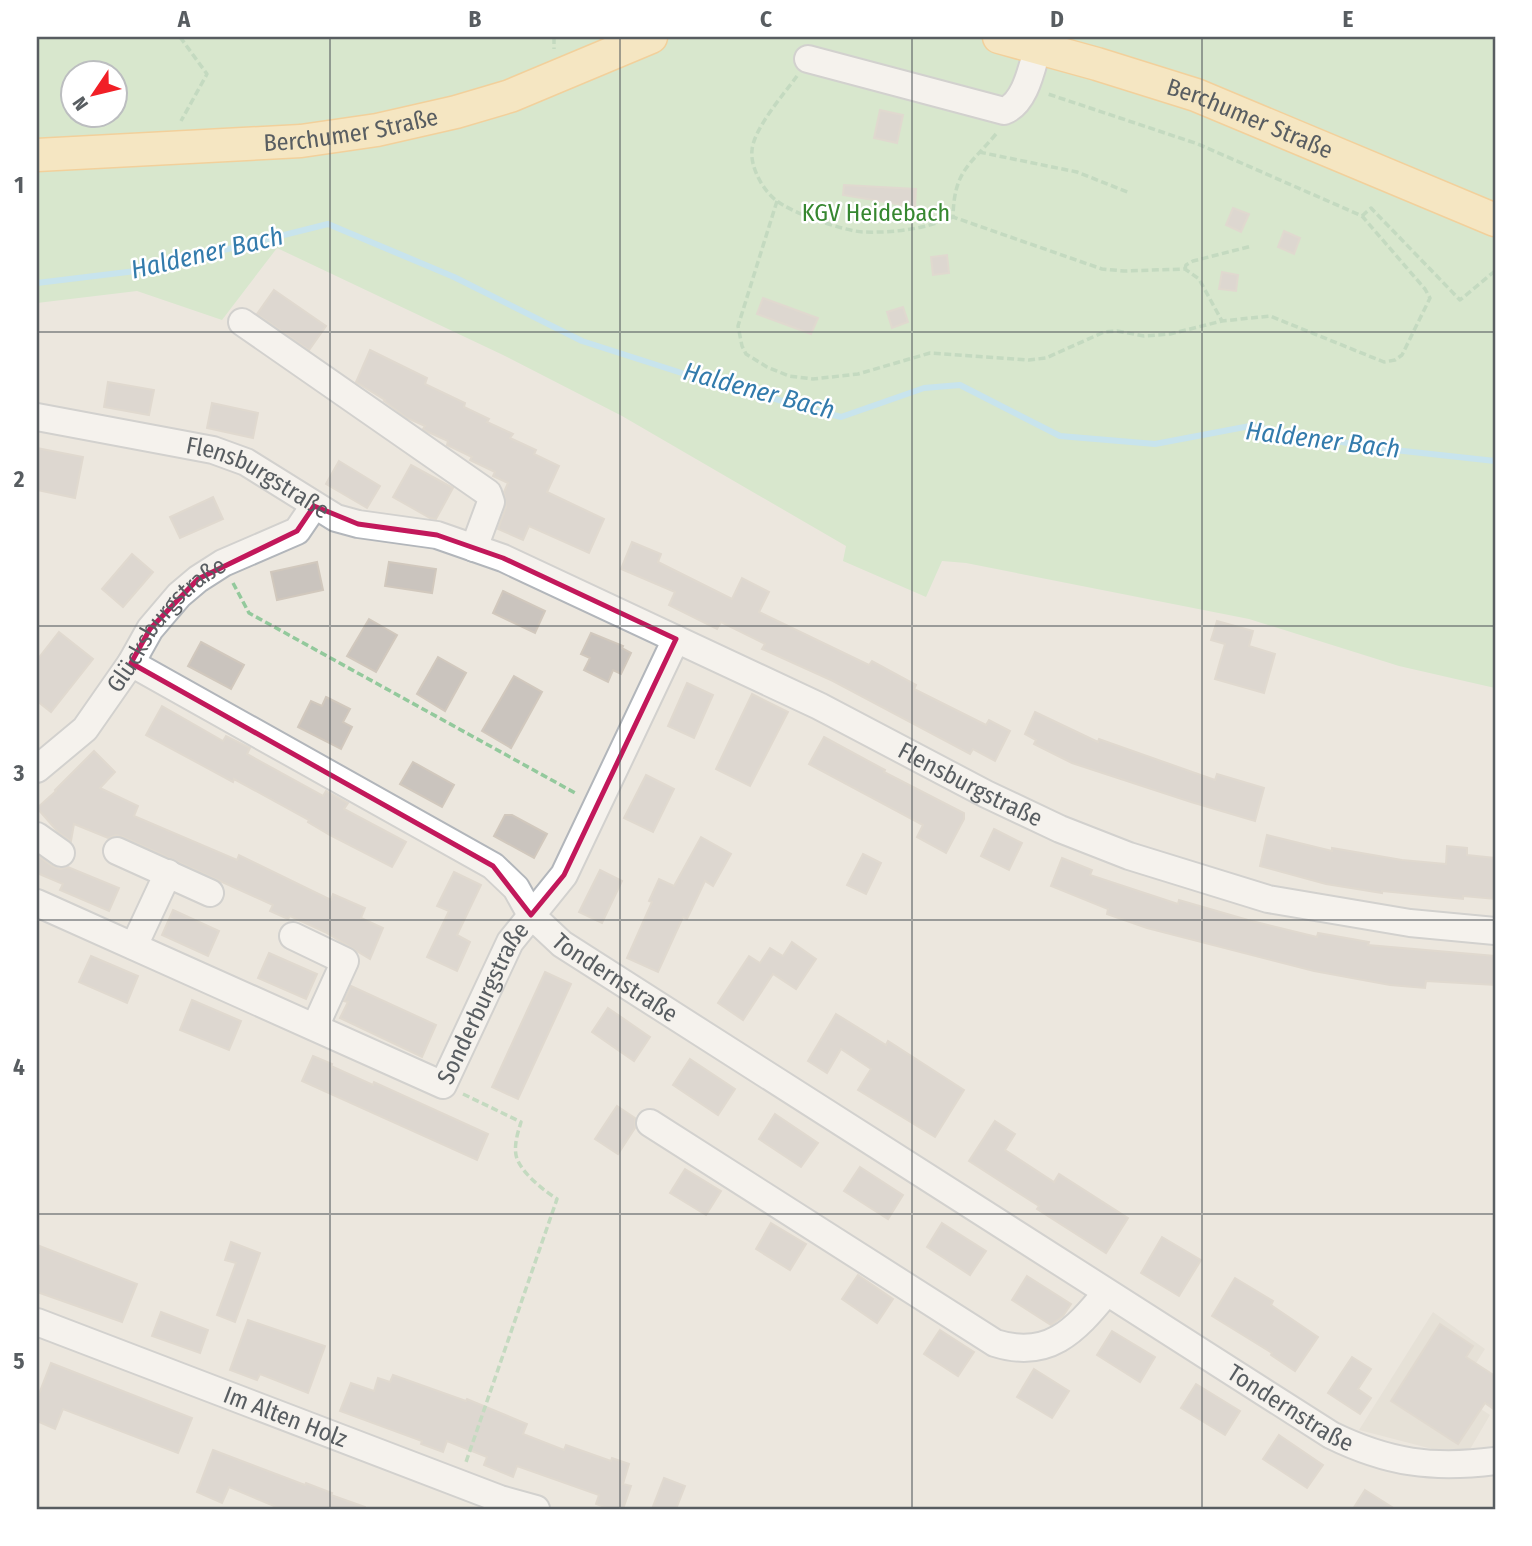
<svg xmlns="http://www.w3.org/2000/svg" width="1532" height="1546" font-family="'Fira Sans Condensed',sans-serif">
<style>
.education{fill:#ded9cf}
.green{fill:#bee6b9;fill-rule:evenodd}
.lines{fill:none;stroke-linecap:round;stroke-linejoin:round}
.stream{stroke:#9bdfff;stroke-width:6}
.building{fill:#cac4be;stroke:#d1c8bd;stroke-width:2}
.minor-casing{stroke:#b2b6bb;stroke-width:30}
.major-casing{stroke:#f8b44b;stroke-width:35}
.path{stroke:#93c99c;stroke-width:3.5;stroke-dasharray:7 3.5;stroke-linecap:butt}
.minor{stroke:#fff;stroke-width:26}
.major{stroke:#ffe5a0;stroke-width:32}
.marked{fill:none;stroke:#c2185b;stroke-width:5;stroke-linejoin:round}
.grid{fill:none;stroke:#585d61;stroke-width:2;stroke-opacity:0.55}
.labels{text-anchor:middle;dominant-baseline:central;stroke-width:5;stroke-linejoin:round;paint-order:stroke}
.street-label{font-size:24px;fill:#585d61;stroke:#fff}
.park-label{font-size:24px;fill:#368730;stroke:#fff}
.water-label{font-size:26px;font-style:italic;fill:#337bac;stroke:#fff}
.neatline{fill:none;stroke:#585d61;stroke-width:2.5}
.grid-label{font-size:23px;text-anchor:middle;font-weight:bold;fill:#585d61}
</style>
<rect width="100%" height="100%" fill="#ece7de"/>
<!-- education -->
<polygon class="education" points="1433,1312 1485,1349 1457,1393 1490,1415 1469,1451 1440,1451 1359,1430"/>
<!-- green -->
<path class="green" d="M37 37H1495V688L1399 666 1249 619 966 563 942 561 926 597 843 561 846 546 622 416 503 355 277 248 222 320 137 291 37 303ZM74 74H116V116H74Z"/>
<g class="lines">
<!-- stream -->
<polyline class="stream" points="37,283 144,270 328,224 454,277 582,341 691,376 841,417 924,388 960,385 1060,436 1155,444 1250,426 1376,448 1495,461"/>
</g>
<!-- building -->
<g class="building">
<polygon points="880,110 903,115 897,143 874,138"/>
<polygon points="844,185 916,189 915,207 843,195"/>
<polygon points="1233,208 1249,214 1241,232 1226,225"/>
<polygon points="1284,231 1300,238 1294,254 1278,247"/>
<polygon points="947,255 949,273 933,275 931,257"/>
<polygon points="1222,272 1238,275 1236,291 1219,289"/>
<polygon points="274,290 326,326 309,350 257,314"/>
<polygon points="763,298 818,318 811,334 757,314"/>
<polygon points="903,307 908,322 892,328 887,312"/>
<polygon points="370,350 427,378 425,384 465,403 464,407 489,419 487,422 513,434 510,438 536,450 534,454 559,466 547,492 604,519 589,553 529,526 523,540 498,529 506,507 504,492 508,483 493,476 495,472 470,460 472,457 447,445 448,441 426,431 423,429 425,426 407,418 384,401 385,400 356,382"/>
<polygon points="108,382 154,390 149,415 104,407"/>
<polygon points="212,403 258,413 253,438 207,428"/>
<polygon points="37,448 83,457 75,498 37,490"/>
<polygon points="339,461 380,486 367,508 326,484"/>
<polygon points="411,465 453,488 436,519 430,518 393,497"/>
<polygon points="213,497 223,519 180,538 170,517"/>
<polygon points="632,542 661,554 658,562 732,599 742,578 769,592 759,612 869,665 872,661 916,685 914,689 986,725 989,720 1010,731 995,761 973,749 970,754 833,681 762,649 765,644 721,622 717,629 669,605 675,592 621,569"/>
<polygon points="132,554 153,572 123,607 102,589"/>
<polygon points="317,562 323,590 277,600 271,572"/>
<polygon points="389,562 436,569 432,593 385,586"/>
<polygon points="503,591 545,611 535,633 493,613"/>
<polygon points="369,619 397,635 376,672 347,656"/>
<polygon points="1217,621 1253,631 1249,646 1275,654 1264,693 1215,679 1225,644 1211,640"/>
<polygon points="59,632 93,659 51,712 37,701 37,660"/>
<polygon points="591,633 623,646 622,648 631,653 621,674 613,670 608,682 584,670 590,658 581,654"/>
<polygon points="201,642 244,665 231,689 188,666"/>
<polygon points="438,657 466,673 445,711 417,694"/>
<polygon points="514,676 542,692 511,748 482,731"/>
<polygon points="687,683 713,695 694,738 668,726"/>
<polygon points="752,694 788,712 750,786 716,769"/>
<polygon points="326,697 350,709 343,722 352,727 341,749 298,727 311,701 322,706"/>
<polygon points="162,706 223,741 226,736 250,748 247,754 323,796 326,791 348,803 344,809 406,842 392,867 330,835 308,822 309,820 234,779 233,782 146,735"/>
<polygon points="1035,712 1098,742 1099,739 1215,780 1217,774 1264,788 1255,821 1191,802 1072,763 1034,744 1036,740 1025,734"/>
<polygon points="824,737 885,770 884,772 964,813 964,819 946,853 917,837 923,825 809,764"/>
<polygon points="94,751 115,772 100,788 138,806 134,816 237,860 239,855 331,900 333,894 365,908 361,918 383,928 370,959 325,932 290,916 288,919 270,911 273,905 123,837 116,835 108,838 74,824 71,841 58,832 37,808 56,791 55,790"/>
<polygon points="413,762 454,785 442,807 400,784"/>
<polygon points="646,775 674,789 653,832 624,818"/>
<polygon points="505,815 512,815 547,834 534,858 494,836"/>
<polygon points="994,829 1022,843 1009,870 981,856"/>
<polygon points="1267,835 1332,851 1332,848 1402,860 1446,864 1447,846 1467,848 1467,855 1495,858 1495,899 1463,896 1463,899 1382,891 1382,893 1326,884 1260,866"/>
<polygon points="701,837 731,854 713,886 705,881 687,919 683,917 658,972 627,958 652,902 649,901 659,879 674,886"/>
<polygon points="863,854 881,863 866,894 847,885"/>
<polygon points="37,855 52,866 60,869 68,867 119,888 109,911 60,890 63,884 37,873"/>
<polygon points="1062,858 1092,870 1090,875 1178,904 1179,900 1248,920 1317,937 1318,933 1369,942 1368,945 1495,956 1495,985 1426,981 1425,988 1390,985 1314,971 1147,928 1107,914 1108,909 1051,886"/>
<polygon points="600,870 622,881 602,923 579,912"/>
<polygon points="454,872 481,885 457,935 470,942 457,971 427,957 449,911 437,906"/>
<polygon points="173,910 219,931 208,956 162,935"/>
<polygon points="792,942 816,959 796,989 773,974 743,1020 718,1003 749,956 760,963 770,948 783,956"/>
<polygon points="269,953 317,974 306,999 258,978"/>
<polygon points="91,956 138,976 127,1003 79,982"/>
<polygon points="545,972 571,984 518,1099 492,1087"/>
<polygon points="351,986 436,1025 422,1057 340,1018 348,1002 344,1001"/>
<polygon points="192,1000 241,1021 229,1050 180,1030"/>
<polygon points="608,1008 650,1037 634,1061 592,1032"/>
<polygon points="836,1014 886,1045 888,1041 964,1090 935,1137 858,1090 871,1069 841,1049 827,1073 808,1061"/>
<polygon points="313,1056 332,1064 331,1066 373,1085 374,1082 488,1134 477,1160 302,1081"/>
<polygon points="690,1059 735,1089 718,1115 673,1085"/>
<polygon points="617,1106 635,1118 635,1128 618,1154 595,1139"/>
<polygon points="775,1114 818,1143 801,1167 759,1139"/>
<polygon points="995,1121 1015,1134 1005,1150 1054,1182 1059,1174 1128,1218 1106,1253 1037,1209 1039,1206 969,1161"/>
<polygon points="860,1167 903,1195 888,1219 844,1191"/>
<polygon points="685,1169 721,1191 706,1215 670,1193"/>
<polygon points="771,1223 806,1244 790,1270 756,1249"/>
<polygon points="942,1223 986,1251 970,1275 927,1247"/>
<polygon points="1162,1237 1201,1260 1179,1296 1141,1273"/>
<polygon points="231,1242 260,1253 235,1322 217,1315 236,1263 225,1260"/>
<polygon points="37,1245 137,1284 122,1322 37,1292"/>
<polygon points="858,1275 893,1299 877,1323 842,1299"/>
<polygon points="1027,1276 1071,1304 1063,1316 1051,1325 1012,1300"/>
<polygon points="1235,1278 1273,1301 1271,1305 1318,1337 1295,1371 1271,1355 1272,1353 1212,1316"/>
<polygon points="161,1312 208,1330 200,1353 152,1336"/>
<polygon points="248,1320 325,1346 308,1393 260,1374 257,1380 230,1370"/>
<polygon points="1440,1324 1473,1346 1466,1357 1495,1376 1495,1410 1485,1403 1458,1444 1391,1401"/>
<polygon points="940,1330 974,1352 958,1376 924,1354"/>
<polygon points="1112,1331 1155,1357 1140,1382 1097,1355"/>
<polygon points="1352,1357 1371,1369 1358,1389 1371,1398 1360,1414 1328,1393"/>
<polygon points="51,1363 192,1418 178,1453 63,1409 55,1429 37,1421 37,1399"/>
<polygon points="1034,1369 1069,1391 1052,1418 1017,1397"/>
<polygon points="393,1375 466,1401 467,1399 527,1424 523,1434 564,1450 566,1445 611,1461 612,1458 629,1464 623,1484 631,1486 623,1509 610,1509 596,1504 599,1495 517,1466 513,1477 484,1465 487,1457 447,1441 443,1452 421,1444 422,1441 340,1411 351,1383 374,1391 378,1378 390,1382"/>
<polygon points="1196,1384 1240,1411 1225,1435 1181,1408"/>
<polygon points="1279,1435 1323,1465 1307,1488 1263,1459"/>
<polygon points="213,1450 305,1485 306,1483 332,1493 331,1495 365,1507 365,1509 281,1509 229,1487 222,1503 197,1492"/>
<polygon points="664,1478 685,1486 676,1509 652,1509"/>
<polygon points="1365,1490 1395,1509 1353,1509"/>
</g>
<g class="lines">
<defs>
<g id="minor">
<path d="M808 59 1004 111C1026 103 1032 66 1038 47"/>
<polyline points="242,322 488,493 491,502 474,548"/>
<path id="s1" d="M37 417 213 450 246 462 336 518 358 524 437 535 503 558 819 706 986 794 1060 829 1129 856 1268 899 1410 923 1495 931"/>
<path id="s2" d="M131 663 493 866 516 888 531 915 562 944 1331 1435C1388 1463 1433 1469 1495 1461"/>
<path id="s3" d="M37 769 85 729 131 663 150 629 179 595 198 579 223 563 297 531 314 506"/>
<polyline points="37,836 61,853"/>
<polyline points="117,851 210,893"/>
<path id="s4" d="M37 903 443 1085 510 942 564 875 676 639"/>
<polyline points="293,936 345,961 315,1027"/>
<polyline points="134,946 168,873"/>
<path d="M650 1123 995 1343C1048 1360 1075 1331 1106 1293"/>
<path id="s5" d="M37 1322 500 1499 536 1509"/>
</g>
<g id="major">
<path id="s6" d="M999 37 1097 64 1196 95 1495 220"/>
<path id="s7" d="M37 155 301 141 377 130 456 112 510 96 651 37"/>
</g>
</defs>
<!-- minor casing -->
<use href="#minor" class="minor-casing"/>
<!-- major casing -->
<use href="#major" class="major-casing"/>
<!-- path -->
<g class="path">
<polyline points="180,37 207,74 181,121"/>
<polyline points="554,37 554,49"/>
<path d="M797 76C784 94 754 128 752 150 750 167 763 191 777 201 792 213 844 231 863 232 894 233 925 229 953 217"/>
<path d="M996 134C969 166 954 171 953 217L1102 269 1124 271 1185 269 1199 279 1222 321"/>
<polyline points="979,152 1077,172 1130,193"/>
<polyline points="777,201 738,326 742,346 746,354 767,367 789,376 813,379 858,374 930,353 1029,360 1046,358 1104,332 1117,331 1144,336 1170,334 1222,321 1270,316 1384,362 1395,360 1402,355 1430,298 1425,289 1362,216 1198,144 1048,94"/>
<polyline points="1362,216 1371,208 1460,300 1495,271"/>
<polyline points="1185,269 1186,265 1193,261 1252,246"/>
<polyline points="233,583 249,613 577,794"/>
<path d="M463 1094 521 1122C518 1132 514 1144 516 1155 519 1171 543 1190 557 1199L466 1462"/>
</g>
<!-- minor -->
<use href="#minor" class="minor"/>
<!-- major -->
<use href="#major" class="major"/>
</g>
<!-- marked area -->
<path d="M0 0H1532V1546H0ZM314 506 358 524 437 535 503 558 676 639 564 875 531 915 493 866 131 663 150 629 198 579 297 531Z" fill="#ece7de" fill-opacity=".55" fill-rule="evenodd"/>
<path class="marked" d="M314 506 358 524 437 535 503 558 676 639 564 875 531 915 493 866 131 663 150 629 198 579 297 531Z"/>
<!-- grid -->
<path class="grid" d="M330 37V1509M620 37V1509M912 37V1509M1202 37V1509M37 332H1495M37 626H1495M37 920H1495M37 1214H1495"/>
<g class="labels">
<!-- street labels -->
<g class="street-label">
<text stroke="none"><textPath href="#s6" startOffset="264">Berchumer Straße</textPath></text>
<text stroke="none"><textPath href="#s7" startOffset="315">Berchumer Straße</textPath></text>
<text stroke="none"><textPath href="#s1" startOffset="231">Flensburgstraße</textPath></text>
<text stroke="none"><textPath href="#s3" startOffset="196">Glücksburgstraße</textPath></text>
<text stroke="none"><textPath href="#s1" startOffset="1012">Flensburgstraße</textPath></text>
<text stroke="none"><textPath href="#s2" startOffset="583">Tondernstraße</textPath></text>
<text stroke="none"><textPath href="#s4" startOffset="536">Sonderburgstraße</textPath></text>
<text stroke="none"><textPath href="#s2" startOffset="1384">Tondernstraße</textPath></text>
<text stroke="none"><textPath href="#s5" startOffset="266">Im Alten Holz</textPath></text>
</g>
<!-- park labels -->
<g class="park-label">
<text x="876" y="213">KGV Heidebach</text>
</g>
<!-- water labels -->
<g class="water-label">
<text transform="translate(207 253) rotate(-13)">Haldener Bach</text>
<text transform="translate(759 391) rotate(15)">Haldener Bach</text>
<text transform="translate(1323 440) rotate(7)">Haldener Bach</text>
</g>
</g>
<!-- border -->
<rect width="1532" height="1546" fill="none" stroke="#ffffff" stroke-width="77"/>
<!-- north arrow -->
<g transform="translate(94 94) rotate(235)"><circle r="33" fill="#ffffff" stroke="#bcbec0" stroke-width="2"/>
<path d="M0-5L12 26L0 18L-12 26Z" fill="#f11f26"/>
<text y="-10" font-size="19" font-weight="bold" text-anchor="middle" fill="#585d61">N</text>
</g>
<rect x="38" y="38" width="1456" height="1470" class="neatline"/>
<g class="grid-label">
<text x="184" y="27">A</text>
<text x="475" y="27">B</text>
<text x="766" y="27">C</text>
<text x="1057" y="27">D</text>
<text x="1348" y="27">E</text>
<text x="19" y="193">1</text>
<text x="19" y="487">2</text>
<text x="19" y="781">3</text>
<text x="19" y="1075">4</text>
<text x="19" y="1369">5</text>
</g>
</svg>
